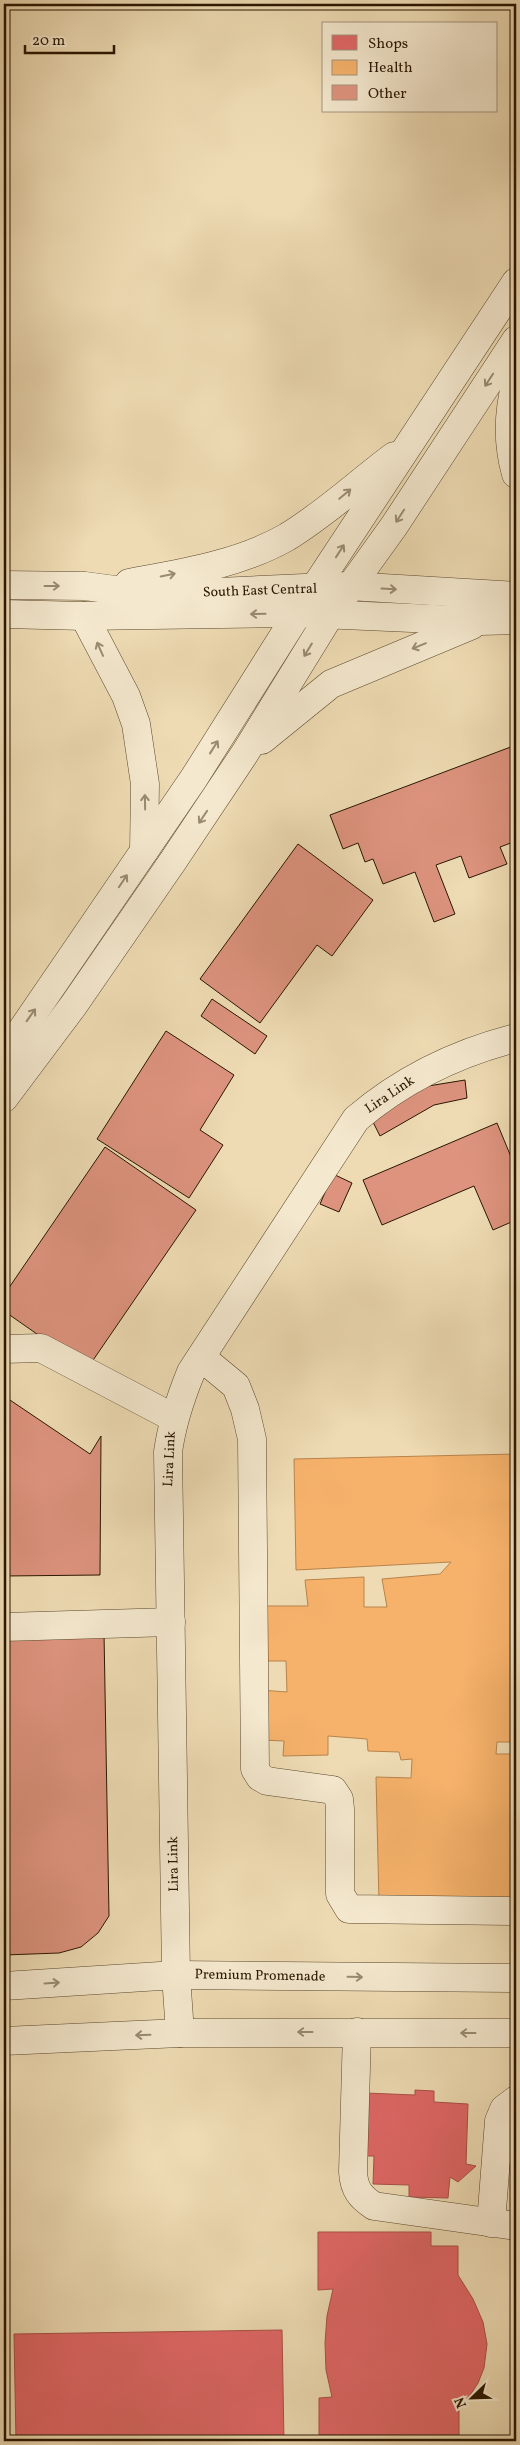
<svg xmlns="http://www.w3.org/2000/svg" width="520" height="2445" font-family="Vollkorn,serif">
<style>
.shops{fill:#e06666;stroke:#a94e47}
.health{fill:#f6b26b;stroke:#b8834b}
.building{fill:#dd937e;stroke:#291600}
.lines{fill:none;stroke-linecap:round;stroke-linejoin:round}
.minor-casing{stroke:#5a472d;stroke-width:29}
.minor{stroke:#f4e8ce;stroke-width:28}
.oneway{stroke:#998a71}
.labels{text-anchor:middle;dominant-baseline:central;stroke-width:5;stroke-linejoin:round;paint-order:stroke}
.street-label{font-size:14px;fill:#291600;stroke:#f4e8ce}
</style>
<rect width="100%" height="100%" fill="#eedbb3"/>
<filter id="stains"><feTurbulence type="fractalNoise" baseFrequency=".004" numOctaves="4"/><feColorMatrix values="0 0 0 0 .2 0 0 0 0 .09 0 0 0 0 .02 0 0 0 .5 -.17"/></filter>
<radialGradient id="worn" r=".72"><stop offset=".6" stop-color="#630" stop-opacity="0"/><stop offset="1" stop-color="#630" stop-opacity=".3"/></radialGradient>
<!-- shops -->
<g class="shops">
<polygon points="415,2090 434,2091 434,2102 468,2104 466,2164 476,2166 458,2182 450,2177 448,2198 409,2197 409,2185 373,2184 374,2156 356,2156 365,2093 415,2095"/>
<polygon points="318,2232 431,2232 431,2246 458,2246 458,2275 473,2299 483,2322 487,2344 484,2368 478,2383 469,2397 459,2407 459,2435 319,2435 319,2398 332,2397 326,2370 325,2343 327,2316 333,2289 318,2290"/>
<polygon points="282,2330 284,2441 16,2441 14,2334"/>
</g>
<!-- health -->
<polygon class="health" points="516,1454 516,1561 511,1561 513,1622 516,1623 516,1742 497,1742 496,1754 516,1754 516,1904 379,1902 376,1777 411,1778 412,1759 401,1760 399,1752 368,1751 367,1739 328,1736 328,1755 283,1756 284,1741 262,1740 260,1690 287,1692 286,1661 261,1661 262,1606 308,1606 305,1580 364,1577 364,1607 387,1607 382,1579 440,1574 451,1562 296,1570 294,1459"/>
<!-- building -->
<g class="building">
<polygon points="516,745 516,841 500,847 507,864 469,878 461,856 436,865 455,914 434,922 415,872 383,884 373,859 365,862 358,843 343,849 330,815"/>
<polygon points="298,844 373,900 332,956 317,945 260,1023 200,979"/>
<polygon points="212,999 267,1036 255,1054 201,1016"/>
<polygon points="166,1031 234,1075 200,1130 223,1145 189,1198 97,1139"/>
<polygon points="465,1080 467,1098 434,1105 380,1136 371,1118 422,1087"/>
<polygon points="497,1123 516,1169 516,1220 493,1230 474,1186 382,1225 363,1180"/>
<polygon points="105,1147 196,1210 87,1369 4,1311 4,1295"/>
<polygon points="333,1174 352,1183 339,1212 320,1204"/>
<polygon points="4,1396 90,1454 101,1436 100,1575 4,1576"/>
<polygon points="104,1633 109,1916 98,1933 81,1947 59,1953 4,1955 4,1636"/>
</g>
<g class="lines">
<defs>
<g id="minor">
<path d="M516 382C508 413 507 443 516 474"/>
<path d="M129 583C182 573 240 564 287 537 325 514 358 483 394 456"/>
<polyline points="4,585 85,586 153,595 349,586 516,596"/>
<polyline points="4,614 84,616 298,613 480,621 516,620"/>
<polyline points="84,616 126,696 136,724 145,784 144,851"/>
<polyline points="262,740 331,684 472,625"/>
<polyline points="4,1056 194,778 298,613 516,282"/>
<polyline points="4,1098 73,1006 173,861 245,753 330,615 394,526 516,340"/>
<polyline points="4,1349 41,1348 174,1418"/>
<polyline points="201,1357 236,1386 245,1409 252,1439 255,1769 260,1777 267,1781 333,1790 339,1799 340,1809 340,1894 349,1909 516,1911"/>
<polyline points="4,1627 171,1622"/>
<polyline points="4,1986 176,1975 516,1978"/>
<path d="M357 2032 353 2172C354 2189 360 2197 374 2206L516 2226"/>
<path d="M180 2033 176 1975 168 1452C172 1423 180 1399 191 1372L356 1119C403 1079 457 1053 516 1038"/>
<polyline points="4,2041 180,2033 516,2033"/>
<polyline points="491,2223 499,2121 504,2109 516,2100"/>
</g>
</defs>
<!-- minor casing -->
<use href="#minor" class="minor-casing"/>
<!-- minor -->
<use href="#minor" class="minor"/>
</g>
<!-- one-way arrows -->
<defs><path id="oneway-shaft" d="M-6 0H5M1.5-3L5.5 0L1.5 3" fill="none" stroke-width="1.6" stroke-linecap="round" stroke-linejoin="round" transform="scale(1.25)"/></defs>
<g class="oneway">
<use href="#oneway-shaft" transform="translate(489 380) rotate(123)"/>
<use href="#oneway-shaft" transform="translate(345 494) rotate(-40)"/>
<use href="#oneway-shaft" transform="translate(400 516) rotate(123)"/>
<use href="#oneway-shaft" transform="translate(340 551) rotate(-57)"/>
<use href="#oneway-shaft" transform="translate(168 575) rotate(-11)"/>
<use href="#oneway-shaft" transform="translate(52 586)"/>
<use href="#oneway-shaft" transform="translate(389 589) rotate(3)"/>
<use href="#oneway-shaft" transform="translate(258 614) rotate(179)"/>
<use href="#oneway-shaft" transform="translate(419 646) rotate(158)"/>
<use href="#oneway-shaft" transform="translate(100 649) rotate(-114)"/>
<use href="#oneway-shaft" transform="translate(308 650) rotate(121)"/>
<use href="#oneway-shaft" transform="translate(214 747) rotate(-58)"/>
<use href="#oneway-shaft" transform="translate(145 802) rotate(-91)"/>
<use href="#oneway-shaft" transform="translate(203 817) rotate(124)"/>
<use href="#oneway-shaft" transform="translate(123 881) rotate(-56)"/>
<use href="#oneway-shaft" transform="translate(31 1015) rotate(-55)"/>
<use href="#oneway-shaft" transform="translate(355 1977) rotate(1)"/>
<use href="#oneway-shaft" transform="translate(52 1983) rotate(-4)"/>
<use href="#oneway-shaft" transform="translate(305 2032) rotate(180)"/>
<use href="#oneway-shaft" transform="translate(468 2033) rotate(-180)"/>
<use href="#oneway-shaft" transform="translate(143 2035) rotate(178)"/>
</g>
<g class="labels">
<!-- street labels -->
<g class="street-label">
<text transform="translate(260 591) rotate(-2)">South East Central</text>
<text transform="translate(390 1095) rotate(-34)">Lira Link</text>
<text transform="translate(170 1459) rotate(-87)">Lira Link</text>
<text transform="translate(174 1864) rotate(-91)">Lira Link</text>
<text transform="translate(260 1976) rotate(1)">Premium Promenade</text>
</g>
</g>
<!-- margin -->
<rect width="520" height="2445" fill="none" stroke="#eedbb3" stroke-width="20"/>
<rect x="5" y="5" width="510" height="2435" fill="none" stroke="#291600" stroke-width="2.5"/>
<rect x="10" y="10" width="500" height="2425" fill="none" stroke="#291600"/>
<!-- legend -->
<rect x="322" y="22" width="175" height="90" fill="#f4e8ce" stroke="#a3947c"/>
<rect x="332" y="35" width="25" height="15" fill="#e06666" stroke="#a3947c"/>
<text x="368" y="48" font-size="15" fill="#291600">Shops</text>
<rect x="332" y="60" width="25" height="15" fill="#f6b26b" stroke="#a3947c"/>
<text x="368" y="72" font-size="15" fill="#291600">Health</text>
<rect x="332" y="85" width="25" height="15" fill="#dd937e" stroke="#a3947c"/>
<text x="368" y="98" font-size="15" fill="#291600">Other</text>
<!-- north arrow -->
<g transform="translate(472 2398) rotate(247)" stroke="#f4e8ce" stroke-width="4" paint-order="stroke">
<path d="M0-4L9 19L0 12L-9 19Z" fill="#291600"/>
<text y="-8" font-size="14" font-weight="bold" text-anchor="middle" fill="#291600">N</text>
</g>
<!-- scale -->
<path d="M25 45v8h89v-8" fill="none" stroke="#291600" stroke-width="2.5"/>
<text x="32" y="45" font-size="15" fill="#291600" stroke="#f4e8ce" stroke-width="4" paint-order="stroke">20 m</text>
<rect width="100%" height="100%" filter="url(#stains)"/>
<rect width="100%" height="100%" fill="url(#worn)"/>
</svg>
